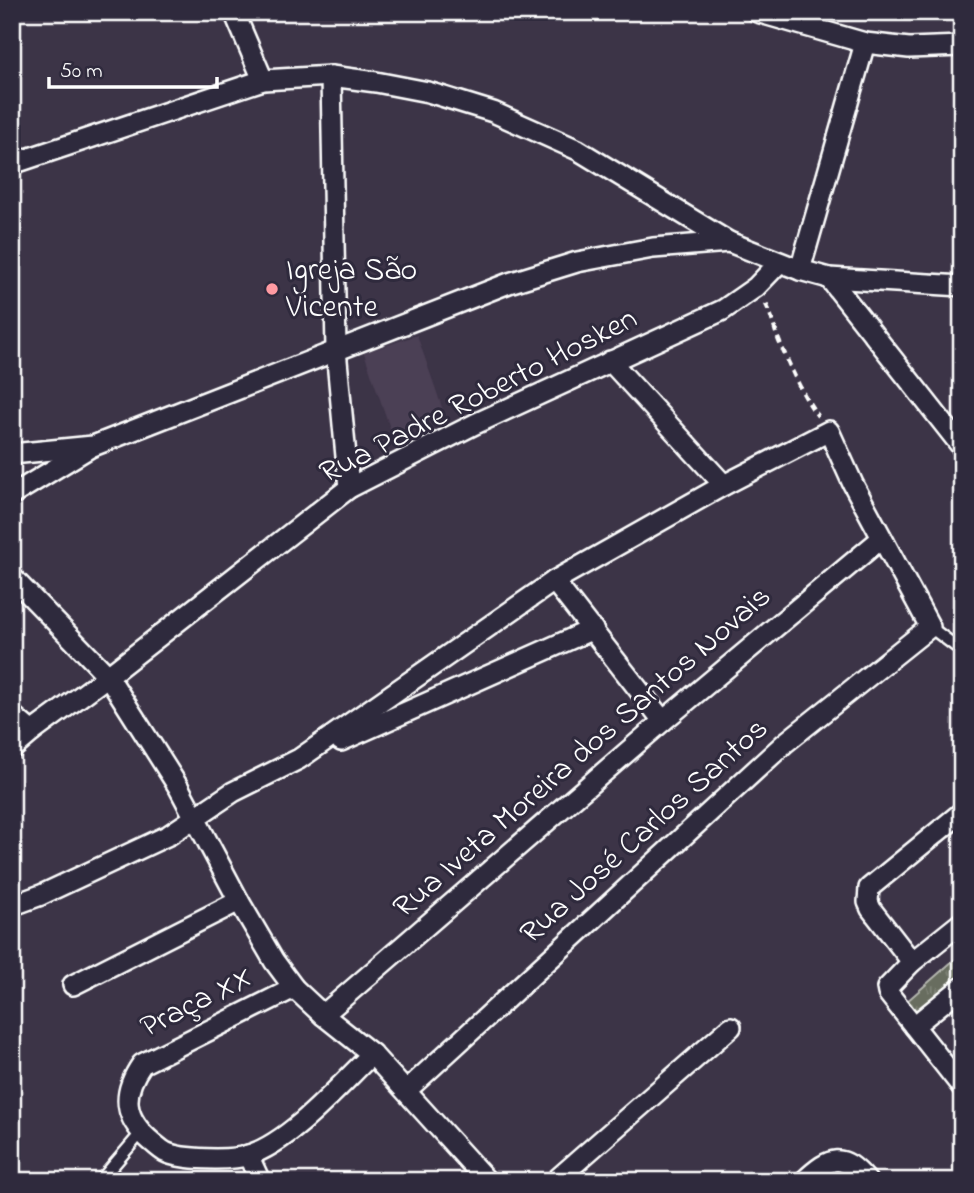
<svg xmlns="http://www.w3.org/2000/svg" width="974" height="1193" font-family="'Indie Flower',sans-serif">
<style>
.built{fill:#4b3f54}
.grass{fill:url(#grass-tufts);stroke:#b4b6af;stroke-width:2}
.lines{fill:none;stroke-linecap:round;stroke-linejoin:round}
.lane-casing{stroke:#fff;stroke-width:15}
.street-casing{stroke:#fff;stroke-width:24}
.path{stroke:#fff;stroke-width:4.5;stroke-dasharray:7 5;stroke-linecap:butt}
.lane{stroke:#2f2a3d;stroke-width:10}
.street{stroke:#2f2a3d;stroke-width:19}
.poi-dot{fill:#ff9aa2;stroke:#2f2a3d;stroke-width:2.5}
.labels{text-anchor:middle;dominant-baseline:central;stroke-width:6;stroke-linejoin:round;paint-order:stroke}
.poi-label{font-size:32px;fill:#fff;stroke:#2f2a3d;text-anchor:start}
.street-label{font-size:32px;fill:#fff;stroke:#2f2a3d}
</style>
<defs>
<pattern id="grass-tufts" width="24" height="20" patternUnits="userSpaceOnUse" patternTransform="scale(1.75)"><rect width="24" height="20" fill="#686d5f"/><path d="M3 7l-1-3M5 7V3M7 7l1-3M15 17l-1-3M17 17v-4M19 17l1-3" fill="none" stroke="#7f8377"/></pattern>
</defs>
<rect width="100%" height="100%" fill="#3c3447"/>
<filter id="ink" filterUnits="userSpaceOnUse"><feTurbulence type="fractalNoise" baseFrequency=".0143" numOctaves="2"/><feDisplacementMap in="SourceGraphic" scale="14" xChannelSelector="R" yChannelSelector="G"/><feConvolveMatrix kernelMatrix="1 2 1 2 8 2 1 2 1" color-interpolation-filters="sRGB"/></filter>
<g filter="url(#ink)">
<!-- built -->
<polygon class="built" points="417,335 445,416 392,434 364,353"/>
<!-- grass -->
<polygon class="grass" points="962,953 962,980 919,1016 906,1002"/>
<g class="lines">
<defs>
<g id="lane">
<polyline points="930,627 962,651"/>
<polyline points="100,1181 141,1133"/>
</g>
<g id="street">
<polyline points="234,12 263,80"/>
<polyline points="757,12 865,43 909,48 962,46"/>
<polyline points="331,76 336,350 349,488"/>
<polyline points="12,164 263,80 331,76 376,82 428,92 493,112 578,150 729,242 800,270 829,278 962,286"/>
<polyline points="800,270 865,43"/>
<polyline points="829,278 962,447"/>
<polyline points="610,361 724,485"/>
<polyline points="12,454 93,446 509,283 577,262 653,248 729,242"/>
<polyline points="12,495 89,448"/>
<polyline points="12,577 108,676 179,788 239,901 274,961 294,988 323,1015 372,1054 487,1181"/>
<polyline points="554,581 663,721"/>
<polyline points="12,715 32,732"/>
<polyline points="341,741 593,629"/>
<polyline points="12,749 32,732 108,676 349,488 475,424 723,310 756,287 779,263"/>
<polyline points="12,902 19,903 41,895 169,835 233,792 299,759 554,581 724,485 829,431 853,484 930,627 785,743 407,1090"/>
<polyline points="962,922 912,962 887,988 888,993 962,1087"/>
<polyline points="912,962 871,909 868,902 869,888 962,812"/>
<polyline points="73,985 239,901"/>
<path d="M294 988 142 1064C121 1094 123 1118 152 1142 156 1145 160 1149 165 1152 181 1160 232 1161 249 1155 292 1141 340 1085 372 1054"/>
<polyline points="323,1015 663,721 882,538"/>
<polyline points="914,1026 962,987"/>
<polyline points="248,1155 260,1181"/>
<polyline points="555,1181 731,1027"/>
<path d="M804 1181C831 1156 842 1152 867 1181"/>
</g>
</defs>
<!-- lane casing -->
<use href="#lane" class="lane-casing"/>
<!-- street casing -->
<use href="#street" class="street-casing"/>
<!-- path -->
<path class="path" d="M766 304C772 316 774 328 779 341 790 366 801 394 818 416"/>
<!-- lane -->
<use href="#lane" class="lane"/>
<!-- street -->
<use href="#street" class="street"/>
</g>
</g>
<!-- markers -->
<circle class="poi-dot" cx="272" cy="289" r="7"/>
<g class="labels">
<!-- poi labels -->
<g class="poi-label">
<text x="286" y="271">Igreja São<tspan x="286" dy="37">Vicente</tspan></text>
</g>
<!-- street labels -->
<g class="street-label">
<text transform="translate(479 397) rotate(-27)">Rua Padre Roberto Hosken</text>
<text transform="translate(583 753) rotate(-41)">Rua Iveta Moreira dos Santos Novais</text>
<text transform="translate(645 832) rotate(-42)">Rua José Carlos Santos</text>
<text transform="translate(197 1003) rotate(-27)">Praça XX</text>
</g>
</g>
<!-- margin -->
<rect width="974" height="1193" fill="none" stroke="#2f2a3d" stroke-width="42"/>
<rect x="21" y="21" width="932" height="1151" fill="none" stroke="#fff" stroke-width="2.5" filter="url(#ink)"/>
<!-- scale -->
<path d="M49 77v10h168v-10" fill="none" stroke="#ffffff" stroke-width="3.5"/>
<text x="60" y="77" font-size="21" fill="#ffffff" stroke="#2f2a3d" stroke-width="5" paint-order="stroke">50 m</text>
</svg>
